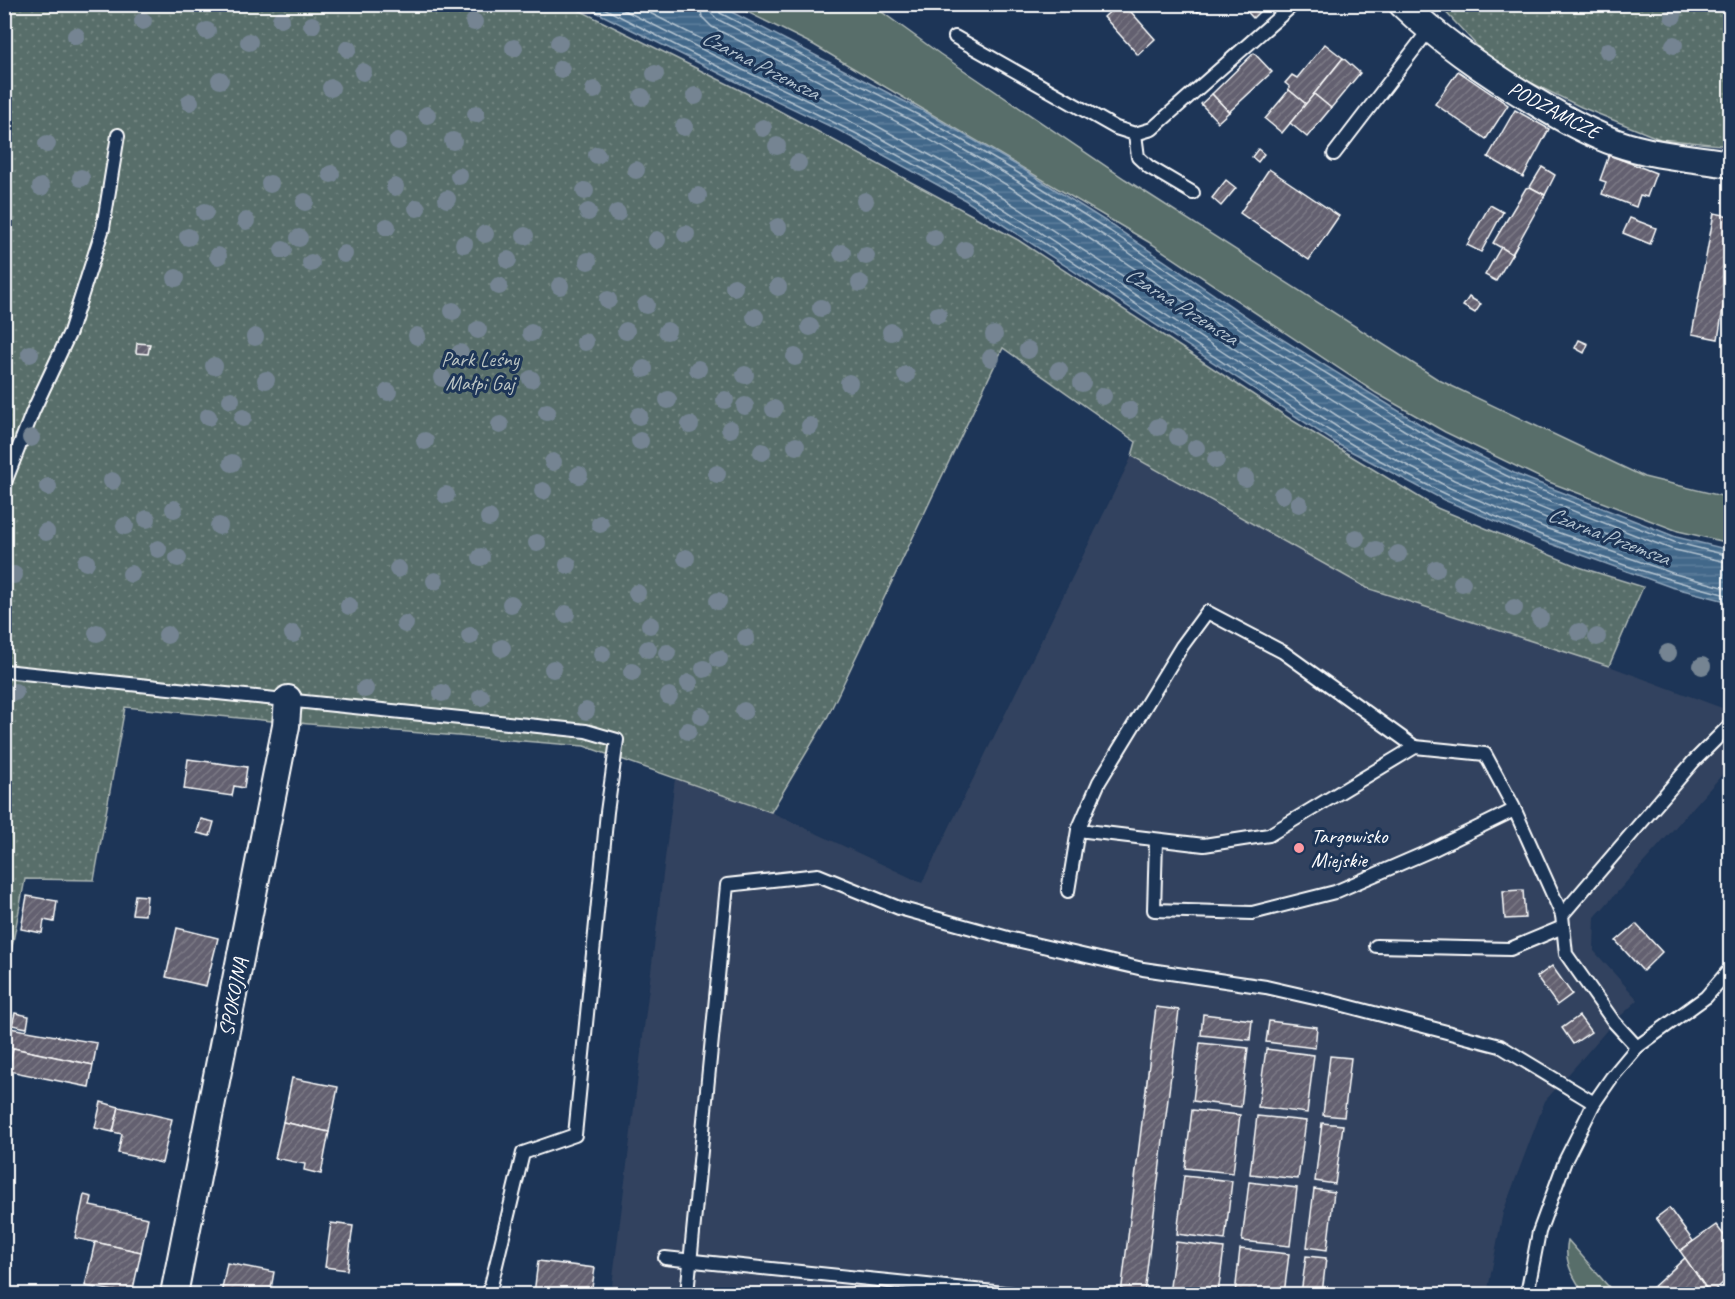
<svg xmlns="http://www.w3.org/2000/svg" width="1735" height="1299" font-family="Caveat,sans-serif">
<defs>
<pattern id="park-dots" width="8" height="8" patternUnits="userSpaceOnUse" patternTransform="scale(1.5)"><rect width="8" height="8" fill="#586e6a"/><path d="M2 2h.1M6 6h.1" fill="none" stroke="#718480" stroke-width="1.8" stroke-linecap="round"/></pattern>
<pattern id="water-rules" width="6" height="5" patternUnits="userSpaceOnUse" patternTransform="scale(1.5)"><rect width="6" height="5" fill="#42688a"/><path d="M0 2.5h6" fill="none" stroke="#5e7f9c"/></pattern>
<pattern id="building-hatch" width="6" height="6" patternUnits="userSpaceOnUse" patternTransform="scale(1.5)"><rect width="6" height="6" fill="#64616f"/><path d="M-1 1l2-2M0 6l6-6M5 7l2-2" fill="none" stroke="#7b7985"/></pattern>
</defs>
<rect width="100%" height="100%" fill="#1d3557"/>
<filter id="ink" filterUnits="userSpaceOnUse"><feTurbulence type="fractalNoise" baseFrequency=".0167" numOctaves="2"/><feDisplacementMap in="SourceGraphic" scale="12" xChannelSelector="R" yChannelSelector="G"/><feConvolveMatrix kernelMatrix="1 2 1 2 8 2 1 2 1" color-interpolation-filters="sRGB"/></filter>
<g filter="url(#ink)">
<polygon fill="#32425e" points="1132,456 1367,588 1609,666 1730,711 1730,766 1595,917 1594,951 1638,1000 1614,1022 1545,1101 1503,1212 1487,1294 611,1294 675,778 771,812 922,883"/>
<g fill="#586e6a" stroke="#acb6b4" stroke-width="1.5">
<polygon points="733,5 872,5 940,54 1125,179 1439,380 1644,477 1730,498 1730,543 1678,531 1549,482 1445,432 1376,393 1152,244 814,45"/>
<path d="M1568 1240 1615 1294H1584C1573 1276 1563 1262 1568 1240Z"/>
</g>
<g fill="url(#park-dots)" stroke="#acb6b4" stroke-width="1.5">
<polygon points="5,5 569,5 750,95 1018,240 1290,419 1437,508 1579,567 1643,587 1609,666 1367,588 1132,456 1136,442 1003,348 826,720 771,812 584,746 272,721 125,707 94,880 25,879 5,983"/>
<polygon points="1439,5 1730,5 1730,146 1660,139 1581,107 1495,65"/>
</g>
<polygon fill="url(#water-rules)" stroke="#8ea4b9" stroke-width="1.5" points="582,5 718,5 929,114 1018,166 1113,226 1259,325 1436,434 1518,475 1676,537 1730,550 1730,602 1671,587 1543,541 1444,500 1341,446 965,200 838,130 735,81"/>
<g fill="none" stroke-linecap="round" stroke-linejoin="round">
<g stroke="#b3c3d0" stroke-width="1.5">
<path d="M596 4C644 29 691 54 740 77 817 114 896 151 969 196 1096 273 1215 362 1343 439 1457 508 1601 563 1730 596"/>
<polyline points="612,4 741,69 844,118 972,188 1348,434 1450,488 1548,529 1675,574 1730,589"/>
<path d="M632 4 745 61 848 110 977 181 1353 426 1454 480 1551 520 1609 541 1612 540 1611 536C1548 511 1485 486 1425 454 1281 375 1149 274 1010 187 914 127 812 78 712 27L702 17 700 4"/>
<polyline points="709,4 711,13 717,19 922,126 1011,177 1106,237 1252,337 1430,446 1512,487 1671,549 1730,563"/>
<polyline points="717,4 720,13 926,119 1015,171 1110,231 1256,330 1433,439 1515,480 1674,542 1730,556"/>
</g>
</g>
<g fill="url(#building-hatch)" stroke="#fff" stroke-width="1.5">
<polygon points="1118,4 1124,4 1155,39 1138,55 1104,17"/>
<polygon points="1191,4 1205,4 1198,12"/>
<polygon points="1240,4 1255,4 1261,10 1253,18"/>
<polygon points="1325,44 1343,58 1306,104 1288,89 1290,87 1285,83 1292,75 1297,78"/>
<polygon points="1254,53 1272,72 1229,112 1212,94"/>
<polygon points="1343,58 1360,73 1331,108 1314,94"/>
<polygon points="1458,71 1508,105 1486,139 1435,104"/>
<polygon points="1289,90 1306,104 1282,133 1265,119"/>
<polygon points="1212,94 1229,112 1218,122 1201,104"/>
<polygon points="1314,94 1331,108 1307,137 1290,123"/>
<polygon points="1515,110 1549,129 1523,177 1488,157"/>
<polygon points="1258,149 1264,154 1258,162 1252,157"/>
<polygon points="1609,155 1656,173 1647,197 1640,195 1636,207 1602,194 1606,182 1600,180"/>
<polygon points="1542,167 1555,175 1545,195 1530,187"/>
<polygon points="1269,169 1339,216 1309,260 1240,213"/>
<polygon points="1226,180 1236,188 1221,206 1212,198"/>
<polygon points="1530,187 1545,195 1512,254 1493,243 1526,188"/>
<polygon points="1490,205 1503,212 1481,252 1467,245"/>
<polygon points="1714,213 1730,216 1730,265 1718,339 1692,334"/>
<polygon points="1630,218 1656,228 1650,244 1623,233"/>
<polygon points="1501,247 1512,254 1496,281 1485,275"/>
<polygon points="1469,297 1481,304 1475,313 1463,306"/>
<polygon points="1579,340 1588,344 1584,353 1575,348"/>
<polygon points="137,343 150,344 148,354 136,353"/>
<polygon points="188,759 247,767 244,788 234,786 232,796 184,789"/>
<polygon points="201,819 214,822 210,836 197,833"/>
<polygon points="1523,890 1525,918 1505,919 1503,891"/>
<polygon points="135,895 147,896 145,915 132,914"/>
<polygon points="27,896 57,901 54,922 44,920 42,933 21,929"/>
<polygon points="1636,924 1662,952 1643,971 1616,941"/>
<polygon points="177,928 218,938 206,986 166,977"/>
<polygon points="1552,966 1572,994 1557,1005 1537,977"/>
<polygon points="1156,1007 1179,1010 1144,1294 1121,1294"/>
<polygon points="15,1013 29,1016 27,1028 12,1025"/>
<polygon points="1203,1014 1252,1020 1250,1040 1201,1035"/>
<polygon points="1579,1016 1591,1032 1573,1044 1562,1028"/>
<polygon points="1269,1021 1317,1027 1315,1048 1266,1042"/>
<polygon points="4,1027 97,1043 93,1065 4,1046"/>
<polygon points="1200,1043 1248,1048 1241,1107 1193,1101"/>
<polygon points="13,1048 93,1065 89,1087 9,1071"/>
<polygon points="1266,1049 1314,1055 1307,1113 1258,1107"/>
<polygon points="1330,1056 1351,1058 1344,1117 1323,1115"/>
<polygon points="292,1078 338,1087 329,1132 283,1122"/>
<polygon points="101,1102 119,1107 113,1132 95,1128"/>
<polygon points="119,1107 172,1119 162,1163 118,1153 122,1134 113,1132"/>
<polygon points="1192,1110 1240,1115 1233,1173 1185,1168"/>
<polygon points="1257,1116 1306,1121 1298,1179 1250,1174"/>
<polygon points="283,1122 329,1132 321,1174 304,1170 305,1164 275,1158"/>
<polygon points="1322,1123 1343,1125 1335,1184 1315,1181"/>
<polygon points="1184,1176 1232,1181 1225,1240 1177,1234"/>
<polygon points="1249,1182 1297,1188 1290,1246 1242,1241"/>
<polygon points="1314,1189 1334,1192 1327,1250 1307,1247"/>
<polygon points="84,1195 92,1197 90,1206 148,1218 141,1252 75,1238"/>
<polygon points="1669,1208 1693,1241 1680,1251 1656,1218"/>
<polygon points="331,1223 353,1226 347,1270 325,1267"/>
<polygon points="1716,1225 1730,1243 1730,1277 1710,1294 1680,1251"/>
<polygon points="95,1242 141,1252 132,1294 85,1286"/>
<polygon points="1176,1242 1224,1248 1218,1294 1169,1294"/>
<polygon points="1240,1249 1289,1254 1284,1294 1235,1294"/>
<polygon points="1306,1256 1326,1258 1322,1294 1301,1294"/>
<polygon points="1685,1258 1710,1294 1656,1294 1651,1289"/>
<polygon points="538,1261 595,1268 591,1294 534,1294"/>
<polygon points="227,1263 274,1272 270,1294 221,1294"/>
</g>
<g fill="none" stroke-linecap="round" stroke-linejoin="round">
<defs>
<g id="service">
<polyline points="955,37 1116,128 1135,134 1152,129 1294,4"/>
<polyline points="1135,134 1138,157 1149,167 1193,193"/>
<polyline points="1334,154 1429,30"/>
<polyline points="4,485 33,411 70,332 103,228 118,135"/>
<polyline points="4,671 586,731 617,740 607,812 575,1135 523,1153 489,1294"/>
<polyline points="1078,830 1099,782 1182,646 1207,612 1283,652 1415,747"/>
<polyline points="1156,840 1154,910 1252,913 1335,892 1432,850 1514,810"/>
<polyline points="1068,891 1078,830 1204,845 1269,835 1415,747 1485,754 1513,806 1562,915"/>
<polyline points="1376,946 1510,949 1563,927"/>
<polyline points="1637,1047 1614,1022 1566,954 1562,915 1693,762 1730,725"/>
<polyline points="665,1258 1014,1294"/>
<polyline points="687,1294 727,885 818,875 899,908 1008,938 1143,969 1266,987 1332,1002 1500,1046 1594,1103"/>
<polyline points="1527,1294 1539,1232 1565,1161 1594,1103 1612,1077 1637,1047 1706,997 1730,969"/>
</g>
<g id="minor">
<path d="M1402 4C1444 44 1490 75 1539 104 1564 119 1590 134 1617 143 1654 156 1693 158 1730 164"/>
<polyline points="174,1294 286,726 288,699"/>
</g>
</defs>
<use href="#service" stroke="#fff" stroke-width="16"/>
<use href="#minor" stroke="#fff" stroke-width="30"/>
<use href="#service" stroke="#1d3557" stroke-width="12"/>
<use href="#minor" stroke="#1d3557" stroke-width="26"/>
</g>
<g fill="#748492">
<circle cx="1673" cy="16" r="9"/>
<circle cx="281" cy="19" r="9"/>
<circle cx="143" cy="21" r="9"/>
<circle cx="474" cy="22" r="9"/>
<circle cx="312" cy="25" r="9"/>
<circle cx="207" cy="31" r="9"/>
<circle cx="76" cy="36" r="9"/>
<circle cx="249" cy="42" r="9"/>
<circle cx="559" cy="43" r="9"/>
<circle cx="1674" cy="45" r="9"/>
<circle cx="514" cy="48" r="9"/>
<circle cx="348" cy="49" r="9"/>
<circle cx="1608" cy="51" r="9"/>
<circle cx="561" cy="69" r="9"/>
<circle cx="363" cy="72" r="9"/>
<circle cx="655" cy="74" r="9"/>
<circle cx="220" cy="80" r="9"/>
<circle cx="331" cy="88" r="9"/>
<circle cx="594" cy="90" r="9"/>
<circle cx="695" cy="96" r="9"/>
<circle cx="642" cy="97" r="9"/>
<circle cx="190" cy="102" r="9"/>
<circle cx="476" cy="114" r="9"/>
<circle cx="427" cy="115" r="9"/>
<circle cx="684" cy="127" r="9"/>
<circle cx="763" cy="128" r="9"/>
<circle cx="398" cy="141" r="9"/>
<circle cx="453" cy="141" r="9"/>
<circle cx="47" cy="144" r="9"/>
<circle cx="777" cy="146" r="9"/>
<circle cx="597" cy="155" r="9"/>
<circle cx="798" cy="163" r="9"/>
<circle cx="636" cy="170" r="9"/>
<circle cx="331" cy="174" r="9"/>
<circle cx="459" cy="176" r="9"/>
<circle cx="81" cy="178" r="9"/>
<circle cx="270" cy="184" r="9"/>
<circle cx="41" cy="187" r="9"/>
<circle cx="395" cy="187" r="9"/>
<circle cx="585" cy="191" r="9"/>
<circle cx="698" cy="196" r="9"/>
<circle cx="447" cy="199" r="9"/>
<circle cx="865" cy="201" r="9"/>
<circle cx="305" cy="202" r="9"/>
<circle cx="417" cy="208" r="9"/>
<circle cx="205" cy="212" r="9"/>
<circle cx="588" cy="212" r="9"/>
<circle cx="617" cy="213" r="9"/>
<circle cx="246" cy="221" r="9"/>
<circle cx="387" cy="227" r="9"/>
<circle cx="778" cy="227" r="9"/>
<circle cx="485" cy="234" r="9"/>
<circle cx="686" cy="234" r="9"/>
<circle cx="525" cy="236" r="9"/>
<circle cx="188" cy="237" r="9"/>
<circle cx="299" cy="238" r="9"/>
<circle cx="934" cy="238" r="9"/>
<circle cx="657" cy="240" r="9"/>
<circle cx="464" cy="244" r="9"/>
<circle cx="283" cy="250" r="9"/>
<circle cx="965" cy="250" r="9"/>
<circle cx="842" cy="253" r="9"/>
<circle cx="344" cy="254" r="9"/>
<circle cx="218" cy="256" r="9"/>
<circle cx="866" cy="256" r="9"/>
<circle cx="508" cy="260" r="9"/>
<circle cx="588" cy="261" r="9"/>
<circle cx="311" cy="263" r="9"/>
<circle cx="176" cy="278" r="9"/>
<circle cx="860" cy="283" r="9"/>
<circle cx="499" cy="286" r="9"/>
<circle cx="560" cy="286" r="9"/>
<circle cx="734" cy="287" r="9"/>
<circle cx="778" cy="287" r="9"/>
<circle cx="608" cy="300" r="9"/>
<circle cx="646" cy="305" r="9"/>
<circle cx="821" cy="308" r="9"/>
<circle cx="453" cy="311" r="9"/>
<circle cx="938" cy="315" r="9"/>
<circle cx="755" cy="317" r="9"/>
<circle cx="810" cy="327" r="9"/>
<circle cx="478" cy="330" r="9"/>
<circle cx="626" cy="331" r="9"/>
<circle cx="667" cy="331" r="9"/>
<circle cx="891" cy="332" r="9"/>
<circle cx="531" cy="333" r="9"/>
<circle cx="994" cy="335" r="9"/>
<circle cx="417" cy="336" r="9"/>
<circle cx="255" cy="337" r="9"/>
<circle cx="585" cy="342" r="9"/>
<circle cx="1028" cy="350" r="9"/>
<circle cx="460" cy="353" r="9"/>
<circle cx="30" cy="354" r="9"/>
<circle cx="795" cy="357" r="9"/>
<circle cx="991" cy="358" r="9"/>
<circle cx="214" cy="366" r="9"/>
<circle cx="644" cy="369" r="9"/>
<circle cx="698" cy="369" r="9"/>
<circle cx="1059" cy="370" r="9"/>
<circle cx="745" cy="375" r="9"/>
<circle cx="906" cy="375" r="9"/>
<circle cx="442" cy="378" r="9"/>
<circle cx="531" cy="379" r="9"/>
<circle cx="266" cy="380" r="9"/>
<circle cx="849" cy="383" r="9"/>
<circle cx="1082" cy="383" r="9"/>
<circle cx="388" cy="392" r="9"/>
<circle cx="1103" cy="396" r="9"/>
<circle cx="231" cy="400" r="9"/>
<circle cx="668" cy="400" r="9"/>
<circle cx="725" cy="400" r="9"/>
<circle cx="745" cy="406" r="9"/>
<circle cx="774" cy="409" r="9"/>
<circle cx="1129" cy="410" r="9"/>
<circle cx="547" cy="412" r="9"/>
<circle cx="639" cy="416" r="9"/>
<circle cx="208" cy="417" r="9"/>
<circle cx="243" cy="418" r="9"/>
<circle cx="500" cy="425" r="9"/>
<circle cx="690" cy="425" r="9"/>
<circle cx="810" cy="426" r="9"/>
<circle cx="1158" cy="427" r="9"/>
<circle cx="730" cy="429" r="9"/>
<circle cx="1178" cy="437" r="9"/>
<circle cx="31" cy="438" r="9"/>
<circle cx="425" cy="441" r="9"/>
<circle cx="640" cy="441" r="9"/>
<circle cx="796" cy="446" r="9"/>
<circle cx="1196" cy="448" r="9"/>
<circle cx="762" cy="452" r="9"/>
<circle cx="1216" cy="460" r="9"/>
<circle cx="553" cy="462" r="9"/>
<circle cx="232" cy="463" r="9"/>
<circle cx="717" cy="474" r="9"/>
<circle cx="579" cy="475" r="9"/>
<circle cx="1245" cy="478" r="9"/>
<circle cx="112" cy="481" r="9"/>
<circle cx="48" cy="487" r="9"/>
<circle cx="543" cy="491" r="9"/>
<circle cx="446" cy="495" r="9"/>
<circle cx="1282" cy="495" r="9"/>
<circle cx="1299" cy="504" r="9"/>
<circle cx="174" cy="509" r="9"/>
<circle cx="489" cy="518" r="9"/>
<circle cx="147" cy="519" r="9"/>
<circle cx="600" cy="524" r="9"/>
<circle cx="125" cy="526" r="9"/>
<circle cx="219" cy="526" r="9"/>
<circle cx="46" cy="532" r="9"/>
<circle cx="1356" cy="538" r="9"/>
<circle cx="537" cy="543" r="9"/>
<circle cx="158" cy="549" r="9"/>
<circle cx="1376" cy="550" r="9"/>
<circle cx="1398" cy="554" r="9"/>
<circle cx="481" cy="557" r="9"/>
<circle cx="178" cy="558" r="9"/>
<circle cx="686" cy="558" r="9"/>
<circle cx="86" cy="562" r="9"/>
<circle cx="568" cy="565" r="9"/>
<circle cx="398" cy="569" r="9"/>
<circle cx="1436" cy="569" r="9"/>
<circle cx="131" cy="574" r="9"/>
<circle cx="14" cy="575" r="9"/>
<circle cx="435" cy="581" r="9"/>
<circle cx="1462" cy="583" r="9"/>
<circle cx="637" cy="593" r="9"/>
<circle cx="718" cy="601" r="9"/>
<circle cx="511" cy="604" r="9"/>
<circle cx="349" cy="606" r="9"/>
<circle cx="1514" cy="608" r="9"/>
<circle cx="566" cy="614" r="9"/>
<circle cx="1540" cy="618" r="9"/>
<circle cx="405" cy="624" r="9"/>
<circle cx="650" cy="625" r="9"/>
<circle cx="1579" cy="632" r="9"/>
<circle cx="97" cy="633" r="9"/>
<circle cx="293" cy="634" r="9"/>
<circle cx="167" cy="635" r="9"/>
<circle cx="470" cy="636" r="9"/>
<circle cx="1597" cy="637" r="9"/>
<circle cx="746" cy="638" r="9"/>
<circle cx="502" cy="648" r="9"/>
<circle cx="648" cy="649" r="9"/>
<circle cx="667" cy="653" r="9"/>
<circle cx="1668" cy="653" r="9"/>
<circle cx="602" cy="654" r="9"/>
<circle cx="719" cy="659" r="9"/>
<circle cx="1702" cy="666" r="9"/>
<circle cx="553" cy="669" r="9"/>
<circle cx="704" cy="669" r="9"/>
<circle cx="632" cy="672" r="9"/>
<circle cx="689" cy="683" r="9"/>
<circle cx="365" cy="689" r="9"/>
<circle cx="15" cy="692" r="9"/>
<circle cx="442" cy="693" r="9"/>
<circle cx="669" cy="696" r="9"/>
<circle cx="481" cy="697" r="9"/>
<circle cx="586" cy="711" r="9"/>
<circle cx="744" cy="711" r="9"/>
<circle cx="701" cy="716" r="9"/>
<circle cx="688" cy="731" r="9"/>
</g>
</g>
<circle fill="#ff9aa2" stroke="#1d3557" stroke-width="2" cx="1299" cy="848" r="6"/>
<g text-anchor="middle" stroke-width="6" stroke-linejoin="round" paint-order="stroke">
<g font-size="21" fill="#fff" stroke="#1d3557">
<text transform="translate(1554 110) rotate(28)" y="7">PODZAMCZE</text>
<text transform="translate(233 997) rotate(-79)" y="7">SPOKOJNA</text>
</g>
<g font-size="21" fill="#bcc5c3" stroke="#1d3557">
<text x="480" y="366">Park Leśny<tspan x="480" dy="24">Małpi Gaj</tspan></text>
</g>
<g font-size="21" fill="#fff" stroke="#1d3557" text-anchor="start">
<text x="1311" y="843">Targowisko<tspan x="1311" dy="24">Miejskie</tspan></text>
</g>
<g font-size="22" font-style="italic" fill="#b3c3d0" stroke="#1d3557">
<text transform="translate(761 64) rotate(27)" y="8">Czarna Przemsza</text>
<text transform="translate(1182 305) rotate(32)" y="8">Czarna Przemsza</text>
<text transform="translate(1609 535) rotate(21)" y="8">Czarna Przemsza</text>
</g>
</g>
<rect width="1735" height="1299" fill="none" stroke="#1d3557" stroke-width="24"/>
<rect x="12" y="12" width="1711" height="1275" fill="none" stroke="#fff" stroke-width="2" filter="url(#ink)"/>
</svg>
